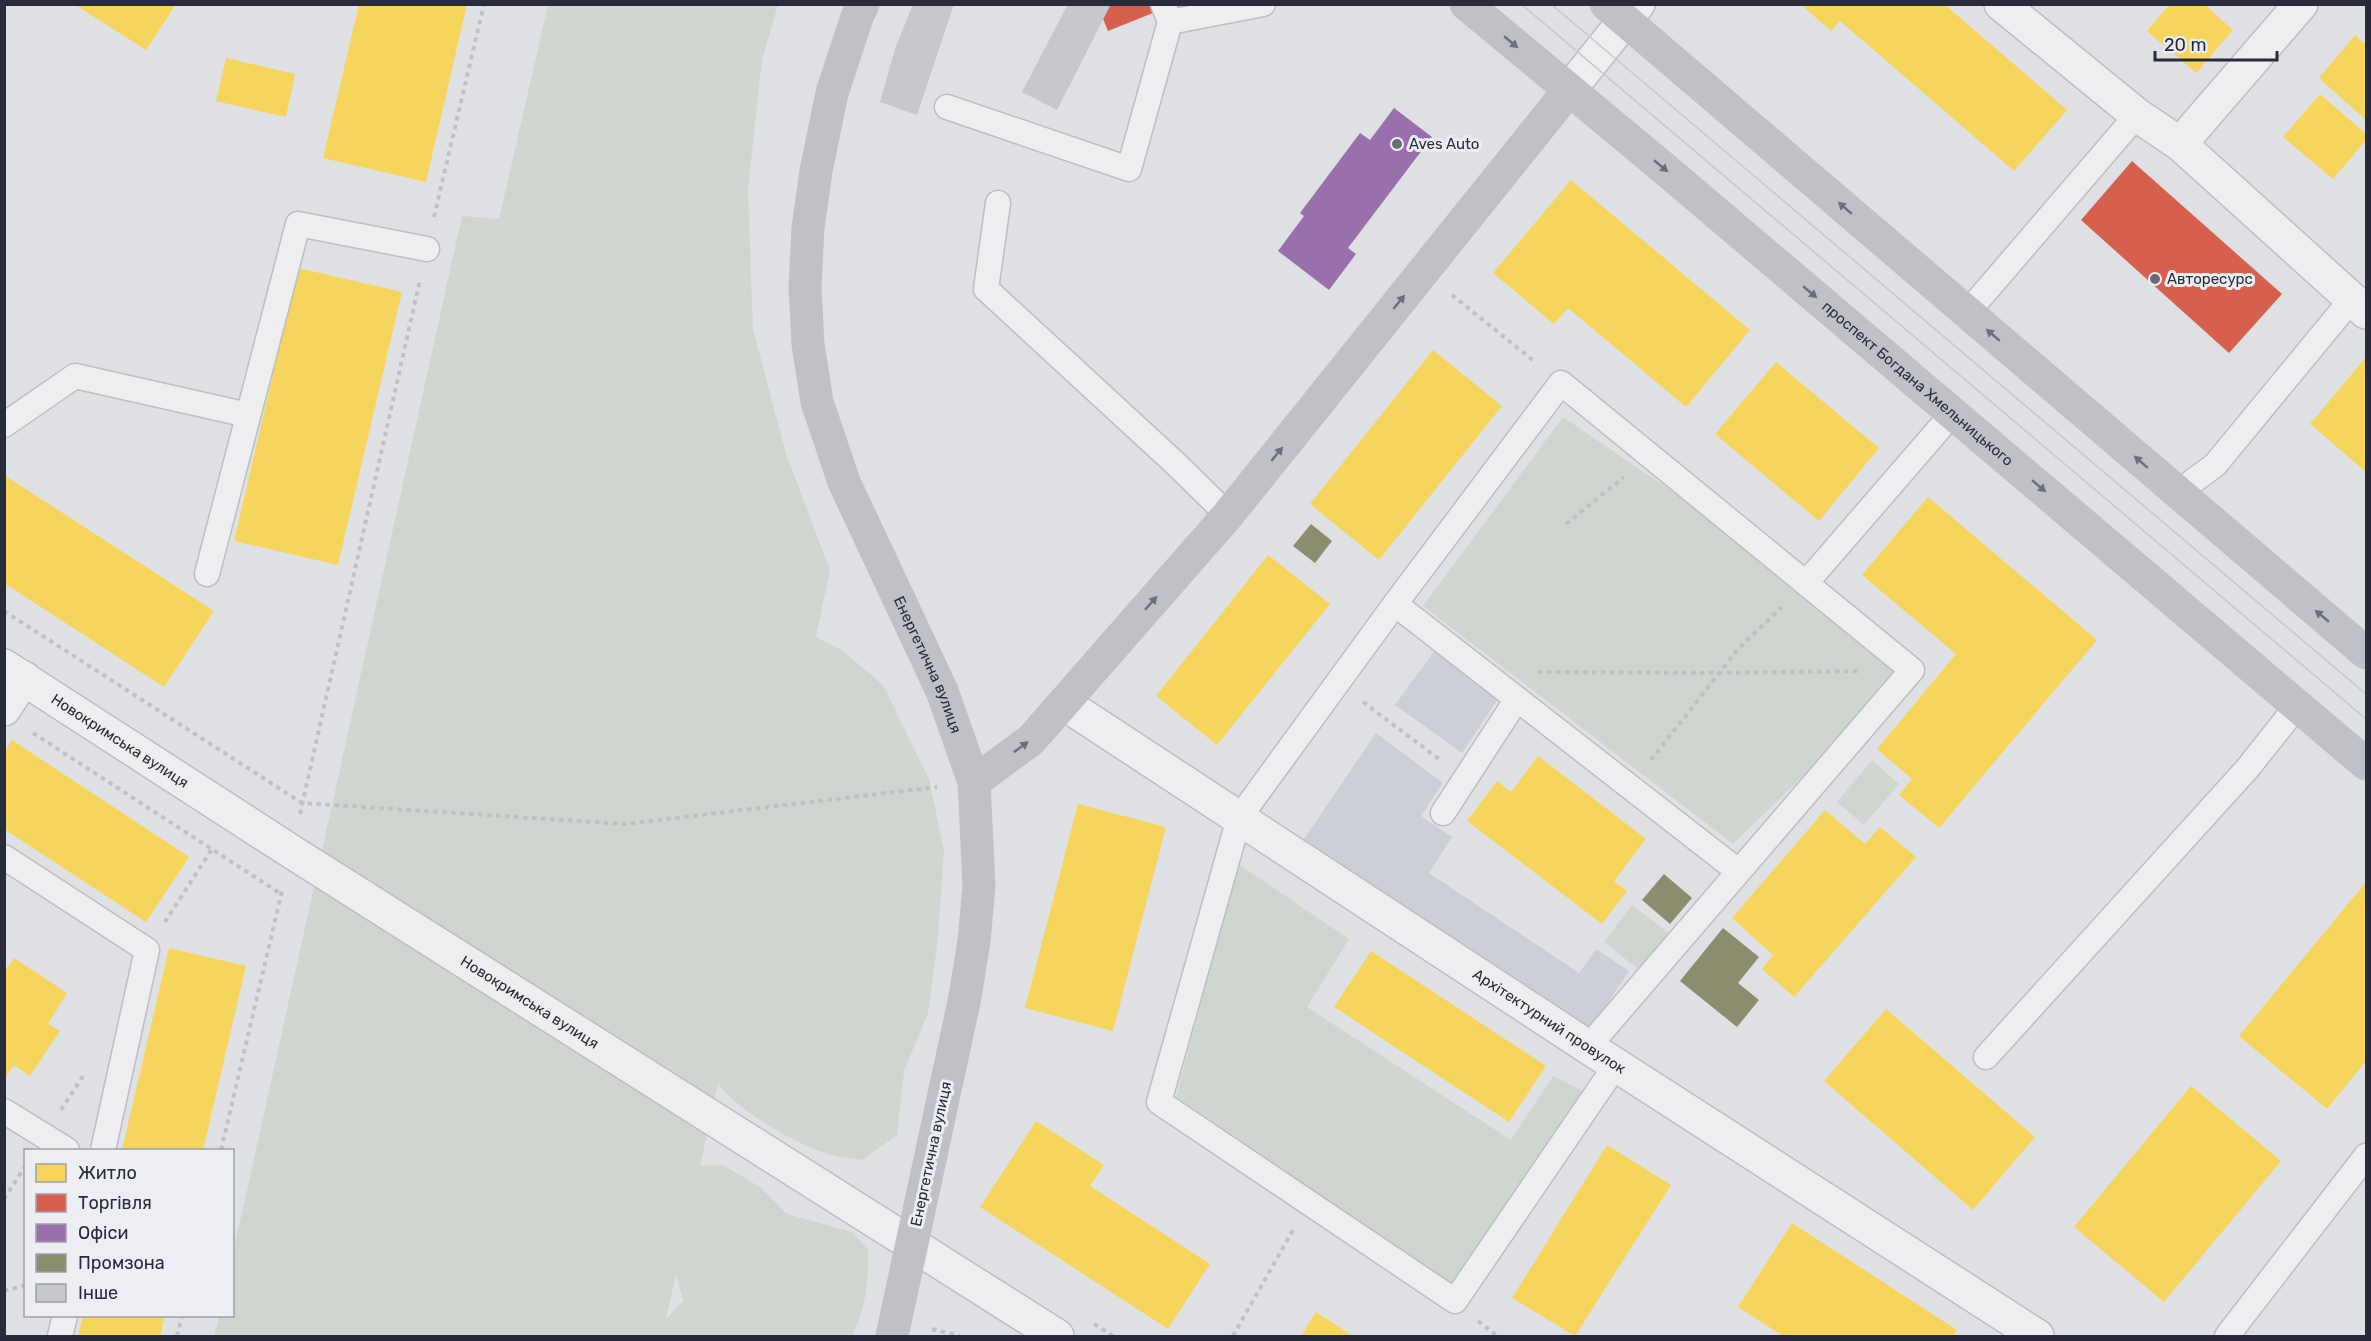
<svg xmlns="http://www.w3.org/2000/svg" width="2371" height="1341" font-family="Rubik,sans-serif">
<rect width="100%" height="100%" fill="#dfe0e3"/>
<g fill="#cdcfd6">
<polygon points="1435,650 1498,699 1462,753 1395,705"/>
<polygon points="1376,733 1443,783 1421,816 1452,837 1429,873 1579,973 1596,949 1629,971 1586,1035 1300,845"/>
</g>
<g fill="#ced6cf" fill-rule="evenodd">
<path d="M548 5H778L762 60 748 189 753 329 786 454 830 570 816 637 843 651 883 685 929 779 944 851 938 937 928 1013 904 1071 897 1135 862 1160C849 1158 834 1157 822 1152 786 1138 742 1113 718 1084L700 1166 723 1165 760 1187 787 1214 852 1232 868 1249C869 1280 866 1308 852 1336H214L219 1316H232L233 1254 462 216 499 219ZM676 1274 683 1301 666 1319Z"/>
<polygon points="1563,417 1806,583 1912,670 1733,844 1423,606"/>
<polygon points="1872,760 1899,784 1864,825 1837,802"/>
<polygon points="1238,864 1349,939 1307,1007 1511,1140 1553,1076 1584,1092 1450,1284 1176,1097"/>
<polygon points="1632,905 1671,935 1642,972 1604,942"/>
</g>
<g fill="#f6d55c">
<polygon points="74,4 176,4 146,50"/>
<polygon points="359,4 467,4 426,182 323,158"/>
<polygon points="1800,4 1944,4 2067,110 2014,171 1840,21 1831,31"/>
<polygon points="2170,4 2204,4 2233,30 2196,73 2147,31"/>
<polygon points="2355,35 2366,45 2366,120 2319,78"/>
<polygon points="226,58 295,74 286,117 216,101"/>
<polygon points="2320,94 2366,134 2366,140 2333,179 2283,137"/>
<polygon points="1571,180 1750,330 1686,407 1568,308 1554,324 1493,273"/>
<polygon points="298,268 402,292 338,565 234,541"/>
<polygon points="1433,350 1502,406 1379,560 1310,504"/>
<polygon points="2366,357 2366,472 2310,424"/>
<polygon points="1776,362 1879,448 1819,521 1715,434"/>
<polygon points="4,475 214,611 164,687 4,583"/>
<polygon points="1928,497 2097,640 1939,828 1899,795 1912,779 1877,749 1956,654 1862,575"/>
<polygon points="1268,555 1330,604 1217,745 1156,696"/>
<polygon points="12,740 189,857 146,922 4,829 4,752"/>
<polygon points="1538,756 1646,839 1614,881 1627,891 1602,924 1467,821 1497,781 1511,792"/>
<polygon points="1078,804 1166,827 1113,1031 1025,1008"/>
<polygon points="1825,810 1865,844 1880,827 1916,857 1794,997 1762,969 1773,955 1732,918"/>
<polygon points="2366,882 2366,1061 2327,1109 2239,1036"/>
<polygon points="169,948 246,966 203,1150 122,1150"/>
<polygon points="1371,951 1546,1066 1509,1122 1334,1007"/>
<polygon points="14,958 67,993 48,1024 60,1031 30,1076 14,1065 4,1079 4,972"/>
<polygon points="1886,1009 2035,1137 1973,1210 1824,1081"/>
<polygon points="2191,1086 2281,1161 2164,1302 2074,1227"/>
<polygon points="1036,1121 1104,1165 1090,1186 1210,1264 1168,1329 980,1207"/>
<polygon points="1607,1145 1671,1185 1575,1336 1512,1298"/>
<polygon points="1792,1223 1957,1330 1953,1336 1783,1336 1738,1307"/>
<polygon points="1316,1312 1353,1336 1301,1336"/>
<polygon points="83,1316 165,1316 160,1336 78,1336"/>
</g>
<g fill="#d6604d">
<polygon points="1097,4 1173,4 1173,5 1108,31"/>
<polygon points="2132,161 2282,294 2229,353 2081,220"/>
</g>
<polygon fill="#9970ab" points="1394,108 1432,137 1348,248 1356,254 1329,290 1278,251 1304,216 1300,213 1360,133 1370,140"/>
<g fill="#8c8c6e">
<polygon points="1311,524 1332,541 1315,563 1293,546"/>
<polygon points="1664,874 1692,898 1670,924 1642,900"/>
<polygon points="1723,928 1759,957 1738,983 1759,1000 1737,1027 1680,981"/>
</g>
<g fill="#c7c8cb">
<polygon points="913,4 954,4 917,115 880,102 895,49"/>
<polygon points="1068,4 1111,4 1057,110 1022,92"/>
</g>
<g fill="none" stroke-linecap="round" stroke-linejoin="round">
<defs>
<g id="lane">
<polyline points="1163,4 1170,22 1263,4"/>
<polyline points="947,107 1129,169 1170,22"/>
<polyline points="998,203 986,289 1176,464 1228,515"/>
<polyline points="1967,313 2137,115"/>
<polyline points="4,425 75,376 248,415"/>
<polyline points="2177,493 2215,465 2351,300"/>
<polyline points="207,574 298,224 427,249"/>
<polyline points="1806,583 1953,413"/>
<polyline points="1395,604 1738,871"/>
<polyline points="1443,813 1517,699"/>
<polyline points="4,857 147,950 103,1150"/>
<polyline points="1588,1047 1912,670 1561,383 1395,604 1239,818 1159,1102 1455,1301 1616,1065"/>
<polyline points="1986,1057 2247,769 2297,706"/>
<polyline points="4,1111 67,1150"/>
<polyline points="60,1336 65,1316"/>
<polyline points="2227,1336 2366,1156"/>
</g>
<g id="street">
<polyline points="2001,4 2137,115 2180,144 2366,312"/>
<polyline points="1569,90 1638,4"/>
<polyline points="2180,144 2301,4"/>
<path id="s1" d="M4 666 292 852 1057 1336"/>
<path id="s2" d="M1065 704 1588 1047 2037 1336"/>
<polyline points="4,709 24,678"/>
</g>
</defs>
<use href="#lane" stroke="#bdbec1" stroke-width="27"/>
<use href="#street" stroke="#bdbec1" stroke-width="36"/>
<g stroke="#c0c1c6" stroke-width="4" stroke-dasharray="4.5 4.5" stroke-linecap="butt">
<polyline points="434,217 484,4"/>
<polyline points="1452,295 1535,362"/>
<polyline points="1566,524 1624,477"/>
<polyline points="4,611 302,803 625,824 937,787"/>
<polyline points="1538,672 1720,673 1861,671"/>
<polyline points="1363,702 1439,759"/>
<polyline points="33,733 281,894"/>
<polyline points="1651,760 1738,649 1782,607"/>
<polyline points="300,814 420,280"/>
<polyline points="165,922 212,849"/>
<polyline points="61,1110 83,1076"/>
<polyline points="221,1150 282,891"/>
<polyline points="4,1199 26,1165"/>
<polyline points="4,1291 26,1285"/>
<polyline points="1478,1321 1497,1336"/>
<polyline points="1094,1324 1113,1336"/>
<polyline points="932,1329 960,1336"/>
<polyline points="177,1336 182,1316"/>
<polyline points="1233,1336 1293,1230"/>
</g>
<use href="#lane" stroke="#eeeef0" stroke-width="24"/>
<use href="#street" stroke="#eeeef0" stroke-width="33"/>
<g stroke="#c0c1c6" stroke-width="33">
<path id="s3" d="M863 4 857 17 832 93 816 171 808 228 805 287 808 344 817 402 844 482 942 691 974 782 979 886 974 941 965 997 892 1336"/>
<path id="s4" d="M1466 4 1660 165 2366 764"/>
<polyline points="1606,4 2366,653"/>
<polyline points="974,782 1031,740 1228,515 1569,90"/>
</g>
<g stroke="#c7c8cb" stroke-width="1.5">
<polyline points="1521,4 2366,719"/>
<polyline points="1551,4 2366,694"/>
</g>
</g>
<defs><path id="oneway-solid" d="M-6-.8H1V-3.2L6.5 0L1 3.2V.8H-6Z" transform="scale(1.5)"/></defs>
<g fill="#6c6f79">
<use href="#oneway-solid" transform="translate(1511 42) rotate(40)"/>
<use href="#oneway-solid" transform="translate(1661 166) rotate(40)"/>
<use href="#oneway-solid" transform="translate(1845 208) rotate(-139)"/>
<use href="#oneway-solid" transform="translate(1810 292) rotate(40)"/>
<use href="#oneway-solid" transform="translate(1399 302) rotate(-51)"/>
<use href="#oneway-solid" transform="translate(1993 335) rotate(-139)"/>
<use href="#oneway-solid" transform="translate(1277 454) rotate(-51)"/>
<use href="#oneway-solid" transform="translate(2141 462) rotate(-139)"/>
<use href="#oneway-solid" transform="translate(2039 486) rotate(40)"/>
<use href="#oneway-solid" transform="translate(1151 603) rotate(-49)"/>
<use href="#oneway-solid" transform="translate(2322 616) rotate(-140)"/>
<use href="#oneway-solid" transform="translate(1021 747) rotate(-36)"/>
</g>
<g fill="#686b75" stroke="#eceef3" stroke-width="2">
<circle cx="1397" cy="144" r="6"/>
<circle cx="2155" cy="279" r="6"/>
</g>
<g text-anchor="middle" stroke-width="6" stroke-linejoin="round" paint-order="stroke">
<g font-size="15" fill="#282c3a" stroke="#eceef3" text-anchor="start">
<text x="1409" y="149">Aves Auto</text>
<text x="2167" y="284">Авторесурс</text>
</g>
<g font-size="15" fill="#282c3a" stroke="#eceef3">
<text dy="5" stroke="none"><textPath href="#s4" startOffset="590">проспект Богдана Хмельницького</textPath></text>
<text dy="5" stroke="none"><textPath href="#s3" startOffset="692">Енергетична вулиця</textPath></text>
<text dy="5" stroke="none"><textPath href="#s1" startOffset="138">Новокримська вулиця</textPath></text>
<text dy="5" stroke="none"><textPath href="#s1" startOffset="624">Новокримська вулиця</textPath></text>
<text dy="5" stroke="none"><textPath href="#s2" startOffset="579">Архітектурний провулок</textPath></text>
<text transform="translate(931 1154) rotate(-78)" y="5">Енергетична вулиця</text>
</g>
</g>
<rect width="2371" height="1341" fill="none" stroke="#282c3a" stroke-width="12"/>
<rect x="24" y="1149" width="210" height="168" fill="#eceef3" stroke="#9ea0a9" stroke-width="1.5"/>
<rect x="36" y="1164" width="30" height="18" fill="#f6d55c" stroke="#9ea0a9" stroke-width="1.5"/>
<text x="78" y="1179" font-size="18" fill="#282c3a">Житло</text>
<rect x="36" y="1194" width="30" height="18" fill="#d6604d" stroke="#9ea0a9" stroke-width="1.5"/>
<text x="78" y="1209" font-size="18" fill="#282c3a">Торгівля</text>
<rect x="36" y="1224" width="30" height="18" fill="#9970ab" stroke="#9ea0a9" stroke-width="1.5"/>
<text x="78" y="1239" font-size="18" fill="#282c3a">Офіси</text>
<rect x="36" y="1254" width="30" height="18" fill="#8c8c6e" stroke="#9ea0a9" stroke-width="1.5"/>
<text x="78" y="1269" font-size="18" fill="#282c3a">Промзона</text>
<rect x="36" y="1284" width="30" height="18" fill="#c7c8cb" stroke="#9ea0a9" stroke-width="1.5"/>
<text x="78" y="1299" font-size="18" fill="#282c3a">Інше</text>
<path d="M2155 51v9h122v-9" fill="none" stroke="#282c3a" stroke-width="3"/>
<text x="2164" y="51" font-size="18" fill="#282c3a" stroke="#eceef3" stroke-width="4.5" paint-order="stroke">20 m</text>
</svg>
